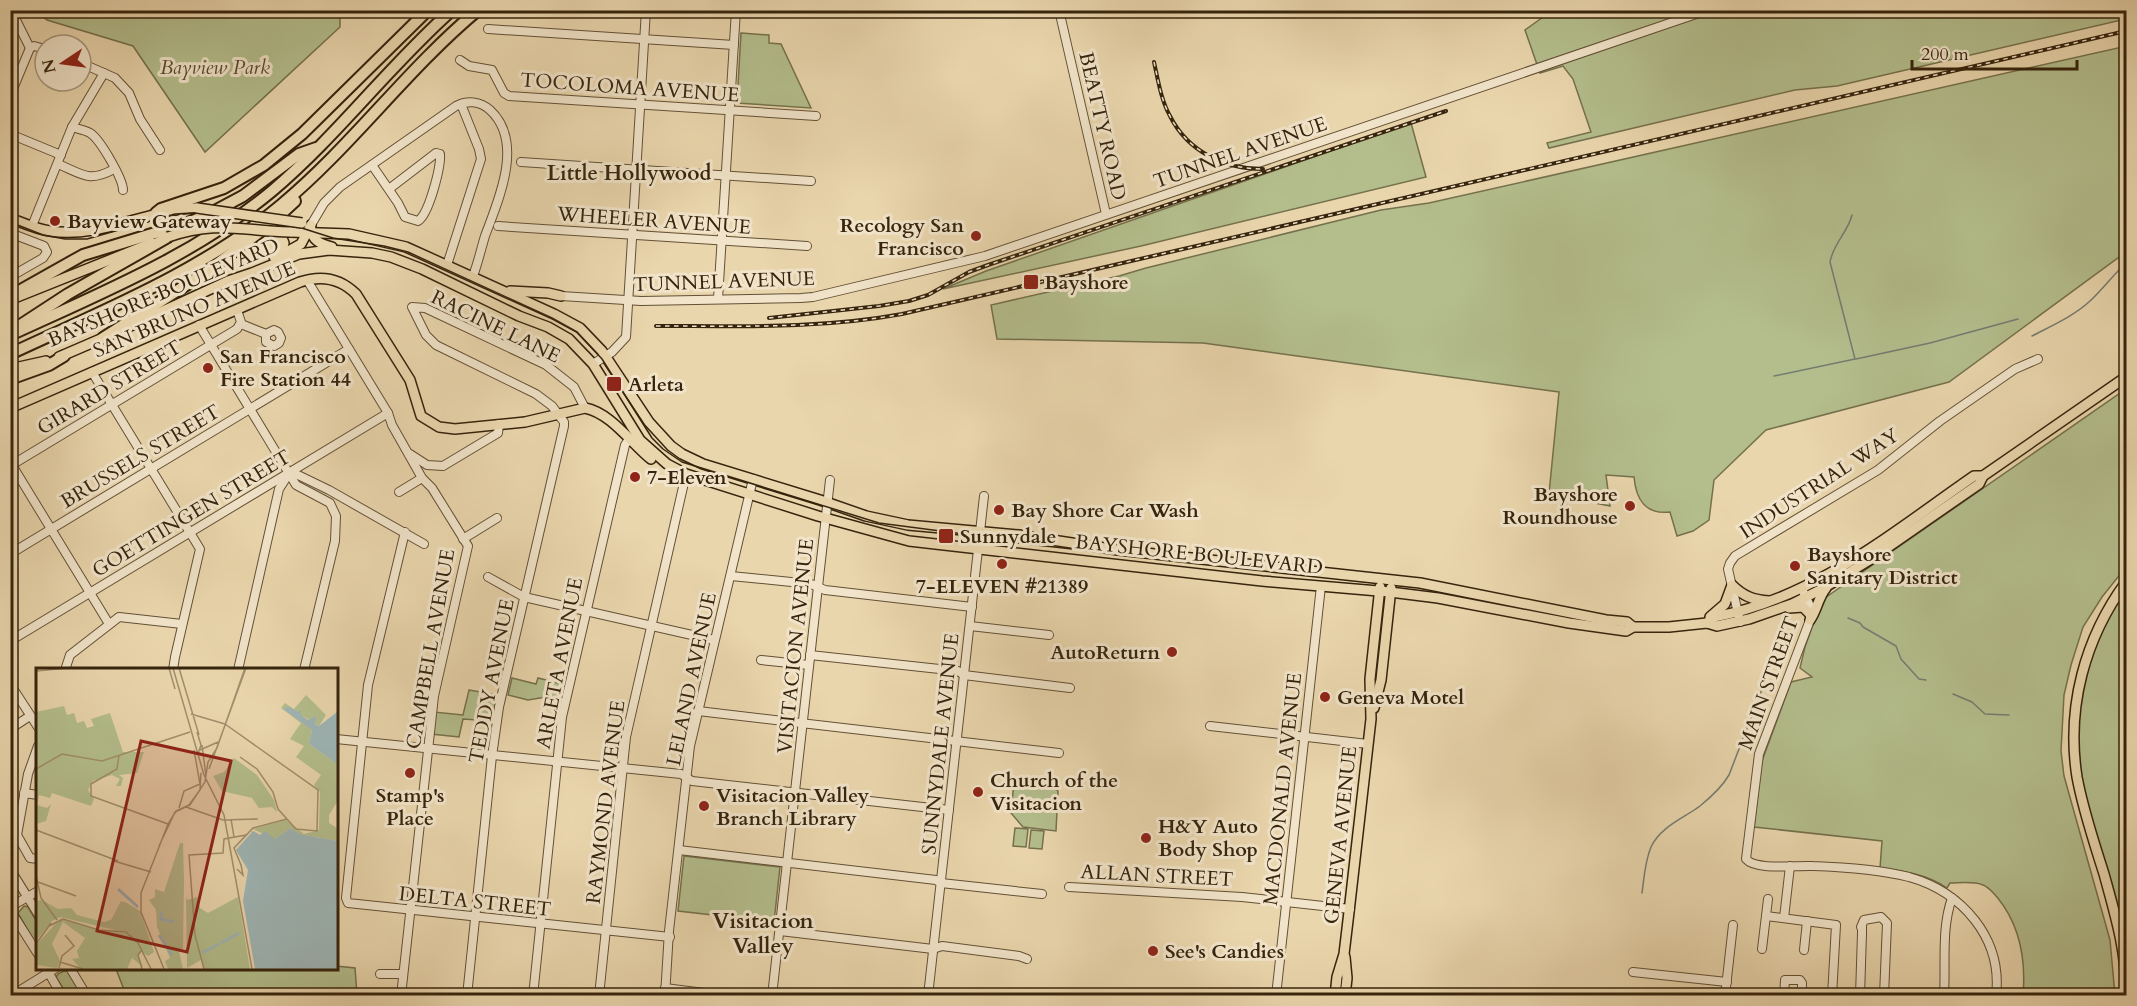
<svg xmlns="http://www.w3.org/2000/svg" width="2137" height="1006" font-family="Cardo,serif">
<rect width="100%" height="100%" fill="#ead6ad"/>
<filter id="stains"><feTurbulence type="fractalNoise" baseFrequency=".00333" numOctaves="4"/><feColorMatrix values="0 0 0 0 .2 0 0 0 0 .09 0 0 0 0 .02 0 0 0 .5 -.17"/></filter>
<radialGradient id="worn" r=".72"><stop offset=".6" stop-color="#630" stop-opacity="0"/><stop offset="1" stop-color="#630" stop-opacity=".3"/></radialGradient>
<g fill="#b4be8d" stroke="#75714d" stroke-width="1.5">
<polygon points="1553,10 2126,11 2126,19 1837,86 1795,90 1549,148 1547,143 1591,132 1573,79 1563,66 1540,73 1525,30"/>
<polygon points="37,11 340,11 340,27 205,152 133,46 47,20"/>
<polygon points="741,33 769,35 769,43 781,44 811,108 737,103"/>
<path d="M2122 47 2126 54V252L1949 382 1766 430 1714 480 1709 520 1693 531 1677 536 1670 512C1645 515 1636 499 1634 477L1606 475 1610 506 1549 494 1559 392 1203 343 997 339 991 305 1119 276 1146 268 1381 210 1429 203Z"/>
<polygon points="1411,123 1426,177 1141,246 943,289 986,271"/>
<path d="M2126 389V567L2102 597 2083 627 2071 665 2064 695 2061 751 2064 776 2110 940 2115 995H2023C2026 960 2020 925 1997 897 1993 893 1989 887 1983 885 1974 881 1960 883 1950 883L1947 888C1927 874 1903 871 1880 868L1882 841 1754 827 1762 761 1791 682 1812 677 1800 668 1805 647 1822 600Z"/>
<polygon points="2126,582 2126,995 2125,967 2078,779 2078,693 2113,602"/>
<polygon points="512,678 536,684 538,678 562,684 558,700 546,697 528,700 508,695"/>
<polygon points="469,690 498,695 493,721 463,719 459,737 431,734 434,712 463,715"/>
<polygon points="1014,782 1056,789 1058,791 1056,831 1023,827 1011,813"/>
<polygon points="1015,828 1028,829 1026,847 1013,846"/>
<polygon points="1031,830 1044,831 1042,849 1029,848"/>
<polygon points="684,856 780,867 774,922 678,911"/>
<polygon points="24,906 28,907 37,922 37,946 18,913"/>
<polygon points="336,966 355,968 357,995 126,995 116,969 336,968"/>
<polygon points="64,971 68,971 82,995 67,995 56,977 58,974"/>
</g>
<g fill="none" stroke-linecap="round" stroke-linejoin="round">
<g stroke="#747c72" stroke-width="1.5">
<path d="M2032 336C2051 326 2074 316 2090 301 2103 289 2113 275 2126 263"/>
<polyline points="1856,359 1930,343 2018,319"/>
<path d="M1774 376 1855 359 1830 262C1833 244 1848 232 1852 215"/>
<polyline points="1848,618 1860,623 1863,627 1896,646 1901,659 1919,679 1926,680"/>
<polyline points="1953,694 1972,702 1985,714 2009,715"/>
<path d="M1642 893C1644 878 1645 861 1651 847 1660 827 1684 818 1700 806 1711 797 1722 787 1729 775L1784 632"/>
</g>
<defs>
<g id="minor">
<polyline points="11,10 30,48"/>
<polyline points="1059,10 1106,214"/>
<polyline points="488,29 734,45"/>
<polyline points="460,60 469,66 492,70 504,93 509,96 816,116"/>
<polyline points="81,63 115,78 129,93 140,119 160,150"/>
<polyline points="10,96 30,48 34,46 45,49"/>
<path d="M72 127C78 129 86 130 90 133 100 139 123 179 123 190"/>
<polyline points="10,134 61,155"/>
<polyline points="521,162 811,181"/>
<path d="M58 164C82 174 89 183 114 169"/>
<path d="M372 165 398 203 405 217 418 221C429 214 441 167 440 154L436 153 389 189"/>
<path d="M311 225 324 203 340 187 456 106C467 100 480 101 490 110 525 142 498 201 485 236 481 249 478 263 473 276"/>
<polyline points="32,226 72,127 104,73"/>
<polyline points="498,226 807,246"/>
<polyline points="10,233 44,246 47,252 43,258 10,277"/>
<polyline points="447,265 481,159 479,149 461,104"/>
<polyline points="307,280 388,413 392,425 422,478 432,488 468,546 434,696 401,996"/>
<polyline points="561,296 641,301 801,298 813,297 985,256 1708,10"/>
<polyline points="718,299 736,10"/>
<polyline points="241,324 266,334 274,330 278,332 281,338 279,343 274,346 266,342 266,334"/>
<polyline points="199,325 296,485 330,503 336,516 335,541 304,670"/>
<polyline points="593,364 612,352 626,337 646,10"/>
<polyline points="92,372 200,549 175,657 173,670"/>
<polyline points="410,454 427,465 443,466 498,433 499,424"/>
<polyline points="12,465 109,624"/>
<polyline points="10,466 237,329 241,322 237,310"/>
<polyline points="288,474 298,475 329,490 424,544"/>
<polyline points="399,492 422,478"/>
<polyline points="405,532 368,685 346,898 348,903 670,937"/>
<polyline points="463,539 497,518"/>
<polyline points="10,554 349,349"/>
<polyline points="731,576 811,584 825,590 972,607"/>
<polyline points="488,577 524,597 714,640"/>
<path d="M1802 589 1810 606V620L1759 754 1746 859C1756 871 1798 865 1813 866 1842 867 1881 870 1909 877 1962 892 2003 938 1996 996"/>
<polyline points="1740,622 1728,569 1730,563 1735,556 1878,470 1940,421 2015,369 2038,359"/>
<polyline points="970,626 1049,635"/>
<polyline points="10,641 388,413"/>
<polyline points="810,655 958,671 964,675 1070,688"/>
<polyline points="761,660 809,665"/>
<polyline points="65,670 70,655 119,617 182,624"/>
<polyline points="238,670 279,489 288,475"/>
<polyline points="10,684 38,727"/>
<polyline points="698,711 1059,753"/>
<polyline points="1210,726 1368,744"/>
<polyline points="10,729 30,716"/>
<polyline points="336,739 681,774 692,781 949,810"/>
<polyline points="38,746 28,774 17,835 30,858 38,859"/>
<polyline points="24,793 38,795"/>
<polyline points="679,850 936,880 941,883 1042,894"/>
<polyline points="10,869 38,914"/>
<polyline points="1069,887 1242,897 1350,909"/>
<polyline points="10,907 38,891"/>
<polyline points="10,910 38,954"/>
<polyline points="1766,916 1836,925 1832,996"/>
<polyline points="1784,918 1790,866"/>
<polyline points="780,931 933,949 942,946 1019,956 1027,959"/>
<polyline points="1762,949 1768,899"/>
<polyline points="1804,950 1807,921"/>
<polyline points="70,968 87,996"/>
<polyline points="47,970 62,996"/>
<polyline points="1633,972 1727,982"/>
<polyline points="380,974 403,974"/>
<polyline points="665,988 728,996"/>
<polyline points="11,996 56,968"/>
<polyline points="467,996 492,756 499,707 564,426 564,422 552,406 536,394 436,345 426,335 412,307 425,308 546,365 574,387 585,408"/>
<polyline points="533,996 562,717 625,445 629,439"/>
<polyline points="599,996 626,737 686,474"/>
<polyline points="665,996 669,931 690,746 753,479"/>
<polyline points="772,996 830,480"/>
<polyline points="928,996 984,496"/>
<polyline points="1276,996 1321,586"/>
<polyline points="1725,996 1733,925"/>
<polyline points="1784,996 1785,980 1800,980 1802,983 1802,996"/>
<polyline points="1860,996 1862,933 1862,927 1861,927 1864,920 1881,917 1887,923 1884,996"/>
<path d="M1944 996C1946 964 1941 929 1952 898"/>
</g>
<g id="major">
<path d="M10 218C23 223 36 229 50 231 102 239 147 209 197 208"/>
<path d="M311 229C312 241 321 244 332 247"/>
<polyline points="273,231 282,238 284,243 282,251 274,257"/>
<polyline points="290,232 349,234 406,247 554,314 580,328 602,351 649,422 671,446 682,454 703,464 820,500 866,516 908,525 1019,535 1118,550 1420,583 1606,620 1627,622 1633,627"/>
<polyline points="283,254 301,244 311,225"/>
<polyline points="510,291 548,293 561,296"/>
<polyline points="12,299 152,243"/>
<polyline points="128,327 228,281 252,273 299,254 329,250 372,253 391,257 422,269 519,316 548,327 569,339 593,364 640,440 667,464 686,474 818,516 909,541 1262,581 1390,592 1438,598 1569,623 1626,631 1633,627 1669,627 1707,623 1717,626 1749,619 1792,604 1822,589 1868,561 1979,484 1983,476 2126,377"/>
<polyline points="59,357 110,335"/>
<polyline points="10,369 46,361"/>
<path d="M10 408 300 282C321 275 340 278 356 294L410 380 421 416 439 427 455 429 525 422 585 408C611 413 631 443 651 459"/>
<polyline points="1789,608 1803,607 1811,615"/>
<path d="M1710 617 1725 604 1732 585C1743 596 1753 600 1769 601"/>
<path d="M1810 620C1817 610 1818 598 1826 588"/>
<path d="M1707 623 1714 617C1814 599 1893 532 1974 476H1983"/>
<polyline points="1374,708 1381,680 1391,588"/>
<polyline points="1345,957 1347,978 1345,996"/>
<polyline points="1335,996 1337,977 1344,954 1349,912 1371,719 1370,679 1380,587"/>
<path d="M2126 996C2127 953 2115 914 2104 874 2094 842 2083 810 2077 777 2066 707 2085 638 2126 582"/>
</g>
<g id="highway">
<polyline points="156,213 161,209 224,188 264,165 302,134 428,10"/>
<polyline points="10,296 83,255 188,223 213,212 243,196 299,154 316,148"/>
<polyline points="22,324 68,294 168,237"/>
<path d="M10 335C101 293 195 255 272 191 337 136 388 67 452 10"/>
<polyline points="103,338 205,273 269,225 295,201"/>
<path d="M10 354C104 310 201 272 281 205 352 146 407 69 478 10"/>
<polyline points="10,379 49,365 64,356"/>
</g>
</defs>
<use href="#minor" stroke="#635035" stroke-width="10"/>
<use href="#major" stroke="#36240d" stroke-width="12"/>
<use href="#highway" stroke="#36240d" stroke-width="14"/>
<use href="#minor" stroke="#f1e4ca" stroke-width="8"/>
<use href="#major" stroke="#ead6ad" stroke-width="9"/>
<use href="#highway" stroke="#ead6ad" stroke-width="10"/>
<polyline stroke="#36240d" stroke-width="1.5" points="10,222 43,235 65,239 87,239 175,214 208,212 286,223 333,238 384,246 408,252 552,318 577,332 602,359 652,438 663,449 682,462 879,523 979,536 999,541 1081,550"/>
<defs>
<g id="rail">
<path d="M1154 62C1158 80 1161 100 1170 116 1188 152 1225 169 1263 169"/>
<polyline points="769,318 879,306 909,301 928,295 969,272 988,265 1446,111"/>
<path d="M656 326C739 326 821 329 902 314L2126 31"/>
</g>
</defs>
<use href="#rail" stroke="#36240d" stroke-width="4"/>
<use href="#rail" stroke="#f1e4ca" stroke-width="1.5" stroke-dasharray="4.5" stroke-linecap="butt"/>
<defs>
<g id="major-bridge">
<polyline points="197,208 302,223"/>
<path d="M168 237C217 220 242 231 290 232"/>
</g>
</defs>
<use href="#major-bridge" stroke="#36240d" stroke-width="12" stroke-linecap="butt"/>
<use href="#major-bridge" stroke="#ead6ad" stroke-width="9"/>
</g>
<g fill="#8f2418" stroke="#f1e4ca" stroke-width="2">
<circle cx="55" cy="221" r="6"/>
<circle cx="976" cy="236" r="6"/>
<rect x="1023" y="274" width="16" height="16" rx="3"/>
<circle cx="208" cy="368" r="6"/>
<rect x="606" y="376" width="16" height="16" rx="3"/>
<circle cx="635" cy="477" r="6"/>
<circle cx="1630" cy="506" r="6"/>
<circle cx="999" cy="510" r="6"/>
<rect x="938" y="528" width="16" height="16" rx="3"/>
<circle cx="1002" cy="564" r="6"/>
<circle cx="1795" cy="566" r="6"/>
<circle cx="1172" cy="652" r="6"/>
<circle cx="1325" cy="697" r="6"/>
<circle cx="410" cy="773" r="6"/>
<circle cx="978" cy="792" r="6"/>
<circle cx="704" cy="806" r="6"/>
<circle cx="1146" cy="838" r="6"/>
<circle cx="1153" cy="951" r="6"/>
</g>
<g text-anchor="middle" stroke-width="6" stroke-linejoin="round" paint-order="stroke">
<g font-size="20" font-style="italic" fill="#564a2d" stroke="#f1e4ca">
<text x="215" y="74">Bayview Park</text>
</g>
<g font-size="20" fill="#36240d" stroke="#f1e4ca">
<text transform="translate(630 87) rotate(4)" y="7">TOCOLOMA AVENUE</text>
<text transform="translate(1103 126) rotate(77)" y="7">BEATTY ROAD</text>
<text transform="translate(1240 152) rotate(-19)" y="7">TUNNEL AVENUE</text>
<text transform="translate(654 220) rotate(4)" y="7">WHEELER AVENUE</text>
<text transform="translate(724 281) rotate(-2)" y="7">TUNNEL AVENUE</text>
<text transform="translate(163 292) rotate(-23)" y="7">BAYSHORE BOULEVARD</text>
<text transform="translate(194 309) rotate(-23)" y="7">SAN BRUNO AVENUE</text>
<text transform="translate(496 326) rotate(26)" y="7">RACINE LANE</text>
<text transform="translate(109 387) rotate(-31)" y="7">GIRARD STREET</text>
<text transform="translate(140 456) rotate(-31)" y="7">BRUSSELS STREET</text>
<text transform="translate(1819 483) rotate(-33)" y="7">INDUSTRIAL WAY</text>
<text transform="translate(191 513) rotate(-31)" y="7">GOETTINGEN STREET</text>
<text transform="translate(1199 554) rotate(6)" y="7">BAYSHORE BOULEVARD</text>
<text transform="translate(795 646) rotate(-84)" y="7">VISITACION AVENUE</text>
<text transform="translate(430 649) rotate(-80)" y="7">CAMPBELL AVENUE</text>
<text transform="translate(559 663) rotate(-79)" y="7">ARLETA AVENUE</text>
<text transform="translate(691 679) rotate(-78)" y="7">LELAND AVENUE</text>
<text transform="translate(491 681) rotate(-79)" y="7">TEDDY AVENUE</text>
<text transform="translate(1768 683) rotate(-70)" y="7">MAIN STREET</text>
<text transform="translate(940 744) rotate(-84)" y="7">SUNNYDALE AVENUE</text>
<text transform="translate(1282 789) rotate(-84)" y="7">MACDONALD AVENUE</text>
<text transform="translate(605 802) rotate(-83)" y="7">RAYMOND AVENUE</text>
<text transform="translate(1340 835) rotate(-84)" y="7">GENEVA AVENUE</text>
<text transform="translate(1157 875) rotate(3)" y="7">ALLAN STREET</text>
<text transform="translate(475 901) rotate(6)" y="7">DELTA STREET</text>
</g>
<g font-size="20" font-weight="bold" fill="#36240d" stroke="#f1e4ca" text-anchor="start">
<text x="67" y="228">Bayview Gateway</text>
<text x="964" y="232" text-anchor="end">Recology San<tspan x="964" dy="23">Francisco</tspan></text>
<text x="1044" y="289">Bayshore</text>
<text x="220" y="363">San Francisco<tspan x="220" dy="23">Fire Station 44</tspan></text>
<text x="628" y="391">Arleta</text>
<text x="647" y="484">7-Eleven</text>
<text x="1618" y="501" text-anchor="end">Bayshore<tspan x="1618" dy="23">Roundhouse</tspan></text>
<text x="1011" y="517">Bay Shore Car Wash</text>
<text x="960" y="543">Sunnydale</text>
<text x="1807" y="561">Bayshore<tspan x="1807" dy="23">Sanitary District</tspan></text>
<text x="1002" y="593" text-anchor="middle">7-ELEVEN #21389</text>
<text x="1160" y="659" text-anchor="end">AutoReturn</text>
<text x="1337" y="704">Geneva Motel</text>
<text x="990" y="787">Church of the<tspan x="990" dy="23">Visitacion</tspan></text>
<text x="410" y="802" text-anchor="middle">Stamp's<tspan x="410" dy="23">Place</tspan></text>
<text x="716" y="802">Visitacion Valley<tspan x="716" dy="23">Branch Library</tspan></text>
<text x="1158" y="833">H&amp;Y Auto<tspan x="1158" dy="23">Body Shop</tspan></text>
<text x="1165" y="958">See's Candies</text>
</g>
<g font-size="21" font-weight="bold" fill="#36240d" stroke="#f1e4ca">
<text x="629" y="180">Little Hollywood</text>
</g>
<g font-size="22" font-weight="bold" fill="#36240d" stroke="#f1e4ca">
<text x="763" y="928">Visitacion<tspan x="763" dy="25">Valley</tspan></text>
</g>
</g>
<g transform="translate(36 668)">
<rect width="302" height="302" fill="#ead6ad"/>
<path d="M270 27 290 47 283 58 267 48 261 49 276 62 273 76 301 96V134L293 147V155L301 160V173L264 166 254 160 239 171 217 161 250 152 268 166 283 162 284 124 278 117 285 107 260 89 268 78 254 71 265 55 245 40 249 35 258 41ZM28 38 31 47 38 45 41 55 48 53 51 60 58 58 55 51 74 45 87 84H108L101 105 83 107 87 110 85 118H80L84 111 76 107 57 113 52 122 58 131 55 138 16 125 14 130 3 127 1 137 11 140 15 136 10 153 0 156V44ZM198 90 221 107 238 132 241 144 236 139 223 140 216 130 186 123 177 108 188 104ZM144 175H147L148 212 147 281 143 283 147 301H132L129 293 134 290 121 259 120 242 113 232 119 229V221L128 224ZM150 228 151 232 161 229 164 240 172 245 202 229 214 301H168L165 292 151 300ZM6 232 22 241 35 240 41 247 68 254 75 252 85 233 91 235 104 243 118 284 112 288 105 283 102 287 107 299 96 290 91 301H45L36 291 43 290 41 283 49 270 27 254 16 276 24 293 21 300 0 297V277L24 251 63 262 96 266 24 249 16 253 0 273V233Z" fill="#b4be8d"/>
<path d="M253 39 262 44 265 42 264 46 272 52 280 48 279 56 283 58 301 44V96L273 76 276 62 247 41ZM254 160 264 166 301 173V301H219L207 233 212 202 200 182 217 163 224 167 229 163 239 171Z" fill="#9eb6b6"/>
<path fill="none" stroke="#9eb6b6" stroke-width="3" d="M82 221 102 239M125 244V251L138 254M123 267 136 287M185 275 203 265M166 285 183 276"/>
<path fill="none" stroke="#a28f6d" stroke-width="1.5" d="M37 0H56M133 0 139 21M137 0 168 107 188 147 216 301M143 0 163 67M0 3 32 0M155 46 189 56M189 56 282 122 281 163 260 161 242 141 237 124 221 101 204 89M161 64 165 77 162 86M166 77 170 108M164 82 182 74M83 87 81 101 55 116V128L132 156M0 101 26 86 66 93 154 64M173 101 210 0M150 139 187 152 222 151M143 140 148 123 164 116 158 82M195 151 198 169M0 162 82 193M123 178 139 144 154 137 169 114 172 94 181 80 209 0M78 193 115 204M205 197 198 180 217 160 251 151M201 201 207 207 205 197M0 207 5 230 21 252M2 214 40 228M13 258 27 251 63 262 90 264 102 275 115 301M0 276 15 255M105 283 102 287 106 301M24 294 47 301M23 300 26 288 38 278 29 267M128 301 105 244V225L132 156 140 143 153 137 164 122 165 105M168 301 159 267 153 187 187 185 188 171 210 167"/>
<path fill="#8f2418" fill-opacity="0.15" stroke="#8f2418" stroke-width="3" d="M105 73 195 93 151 284 61 263Z"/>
<rect width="302" height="302" fill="none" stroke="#36240d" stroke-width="3"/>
</g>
<rect width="2137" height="1006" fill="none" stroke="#ead6ad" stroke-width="36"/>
<rect x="12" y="12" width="2113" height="982" fill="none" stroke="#36240d" stroke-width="3"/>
<rect x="18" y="18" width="2101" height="970" fill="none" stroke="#36240d" stroke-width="1.5"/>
<g transform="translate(63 63) rotate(257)"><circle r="28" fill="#f1e4ca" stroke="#a6977e" stroke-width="1.5"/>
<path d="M0-4.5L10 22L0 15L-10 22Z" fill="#8f2418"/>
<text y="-9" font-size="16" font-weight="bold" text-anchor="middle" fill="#36240d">N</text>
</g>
<path d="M1912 60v9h165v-9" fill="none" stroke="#36240d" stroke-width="3"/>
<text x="1921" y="60" font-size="18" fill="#36240d" stroke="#f1e4ca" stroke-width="4.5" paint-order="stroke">200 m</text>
<rect width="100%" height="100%" filter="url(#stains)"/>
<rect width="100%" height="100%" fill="url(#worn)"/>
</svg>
